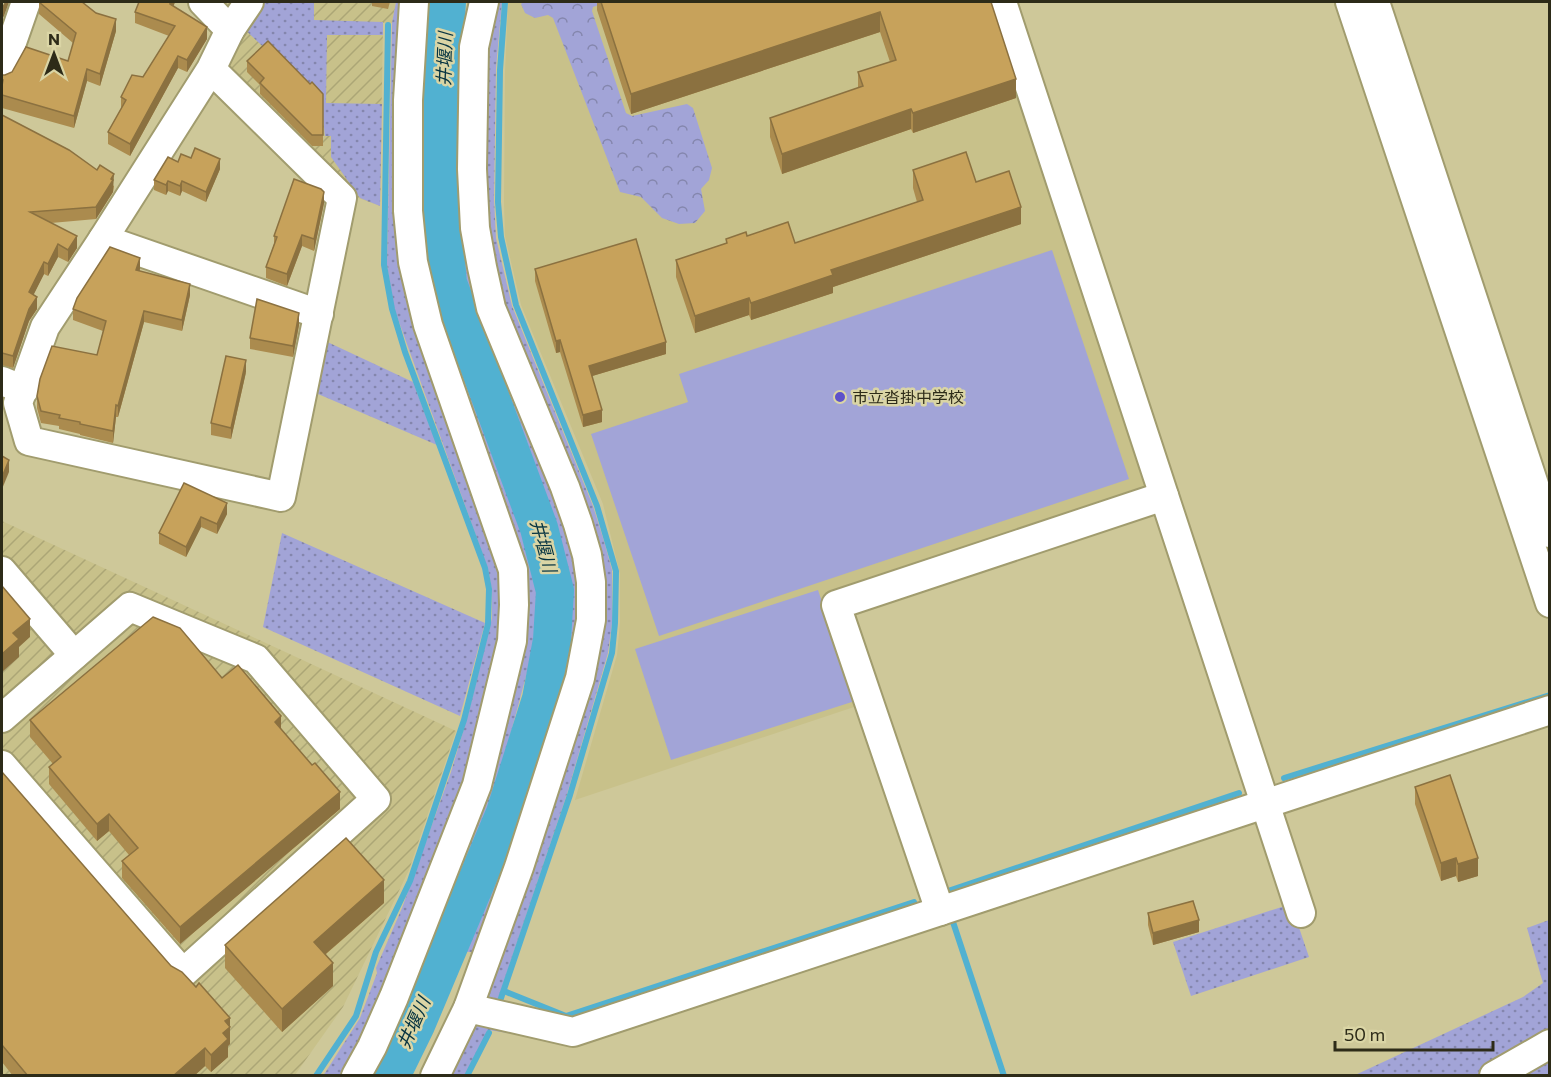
<svg xmlns="http://www.w3.org/2000/svg" width="1551" height="1077" font-family="Commissioner,'Noto Sans JP',sans-serif">
<defs>
<pattern id="industrial-furrows" width="10" height="10" patternUnits="userSpaceOnUse" patternTransform="scale(1.5)"><rect width="10" height="10" fill="#c8c18a"/><path d="M-1 1l2-2M0 10L10 0M9 11l2-2" fill="none" stroke="#aca676"/></pattern>
<pattern id="grass-dots" width="8" height="8" patternUnits="userSpaceOnUse" patternTransform="scale(1.5)"><rect width="8" height="8" fill="#a2a4d7"/><path d="M2 2h.1M6 6h.1" fill="none" stroke="#8486ad" stroke-width="1.8" stroke-linecap="round"/></pattern>
<pattern id="forest-crowns" width="20" height="18" patternUnits="userSpaceOnUse" patternTransform="scale(1.5)"><rect width="20" height="18" fill="#a2a4d7"/><path d="M2 6a3 3 0 1 1 6 0M12 15a3 3 0 1 1 6 0" fill="none" stroke="#8486ad"/></pattern>
</defs>
<rect width="100%" height="100%" fill="#cec899"/>
<polygon fill="#c8c18a" points="508,2 990,2 1150,490 825,600 860,705 575,800 617,655 620,622 620,574 603,504 521,305 505,236 504,203 505,72"/>
<g fill="url(#industrial-furrows)">
<polygon points="256,2 396,2 392,23 383,23 380,206 350,195 221,60"/>
<polygon points="2,521 456,731 409,870 343,1007 295,1075 2,1076"/>
</g>
<g fill="url(#grass-dots)">
<polygon points="256,2 314,2 314,20 383,22 383,35 327,35 326,103 382,104 380,206 360,198 331,157 331,136 325,136 321,101 241,26"/>
<polygon points="396,2 409,2 403,213 509,607 481,747 350,1075 323,1076 360,1018 377,973 376,968 402,908 451,772 468,715 492,618 492,590 488,569 394,308 387,265 392,23"/>
<polygon points="421,2 437,4 439,11 434,66 433,199 439,270 450,320 525,528 538,578 536,639 492,803 465,883 446,935 381,1075 361,1076 518,627 418,263"/>
<polygon points="490,2 502,2 496,68 494,199 496,238 512,306 593,506 604,541 612,570 612,623 608,653 567,794 495,1008 480,1005 597,626 498,311 480,231"/>
<polygon points="477,9 468,226 573,528 585,622 481,953 458,951 515,810 558,669 565,625 566,594 562,562 548,515 471,327 458,289 451,249 448,196 451,64 456,13"/>
<polygon points="321,339 413,382 437,445 311,391"/>
<polygon points="282,533 485,623 460,716 263,627"/>
<polygon points="1291,904 1309,957 1191,996 1173,942"/>
<polygon points="1549,920 1549,1035 1480,1075 1353,1076 1523,997 1543,983 1527,928"/>
<polygon points="466,1021 556,1040 488,1030 465,1075 439,1076"/>
<polygon points="1549,1053 1549,1075 1510,1075"/>
</g>
<polygon fill="url(#forest-crowns)" points="523,2 608,2 593,7 592,11 626,113 632,116 687,104 693,108 712,168 709,180 701,189 705,211 695,223 679,224 662,218 641,197 620,192 553,18 548,15 535,18 525,13 521,4"/>
<g fill="#a2a4d7">
<polygon points="1052,250 1129,479 659,636 591,434 688,402 679,374"/>
<polygon points="818,590 855,701 671,760 635,649"/>
</g>
<g fill="none" stroke-linecap="round" stroke-linejoin="round">
<g stroke="#51b1d1" stroke-width="6">
<polyline points="1284,778 1550,695"/>
<polyline points="944,888 945,892 1239,793"/>
<polyline points="952,919 1004,1076"/>
<polyline points="504,991 566,1016 914,902"/>
<polyline points="500,1001 570,795 612,653 615,623 616,571 597,506 516,305 501,237 498,202 500,70 505,2"/>
<polyline points="316,1076 356,1016 376,952 410,881 464,720 488,624 489,589 485,568 405,352 392,309 384,265 388,25"/>
<polyline points="467,1076 489,1033"/>
</g>
<polyline stroke="#51b1d1" stroke-width="38" points="391,1076 416,1025 505,813 541,699 552,640 555,591 539,528 448,283 440,194 443,64 447,2"/>
<defs>
<g id="minor">
<polyline points="203,2 230,30"/>
<polyline points="1002,2 1301,913"/>
<polyline points="1350,2 1550,603"/>
<polyline points="1375,2 1550,533"/>
<polyline points="211,69 342,198 281,497 29,441 18,403 45,327 103,239 211,69 230,30 249,2"/>
<polyline points="2,71 26,2"/>
<polyline points="103,239 319,314"/>
<polyline points="2,381 24,390"/>
<polyline points="2,571 74,655"/>
<polyline points="2,718 130,607 256,659 376,799 183,973 2,765"/>
<polyline points="940,911 836,605 1164,496"/>
<polyline points="468,1008 573,1032 1550,710"/>
<polyline points="356,1076 372,1047 394,997 477,785 512,641 514,605 513,570 428,325 413,262 408,211 408,100 414,2"/>
<polyline points="435,1076 468,1008 519,867 580,678 591,620 591,582 587,555 578,524 565,487 491,308 482,267 475,228 472,169 474,47 484,2"/>
<polyline points="1494,1076 1550,1044"/>
</g>
</defs>
<use href="#minor" stroke="#a19c6e" stroke-width="32"/>
<use href="#minor" stroke="#fff" stroke-width="28"/>
</g>
<g fill="#ab8b4e">
<polygon points="39,2 116,31 100,86 87,81 74,128 2,108 2,75 5,75 68,61 73,43 39,14"/>
<polygon points="175,2 173,6 207,39 187,72 178,68 130,156 108,144 108,132 121,109 121,97 143,77 169,36 135,23 135,12"/>
<polygon points="372,2 390,2 388,9 372,6"/>
<polygon points="597,2 991,2 1016,98 913,133 911,129 782,174 770,137 770,118 858,88 858,72 890,62 880,32 631,114 597,10"/>
<polygon points="247,61 310,84 323,94 323,146 312,146 260,94 260,85 247,72"/>
<polygon points="2,115 114,186 113,192 96,219 51,223 77,248 68,262 58,257 48,276 44,274 33,295 37,309 29,321 13,368 2,365"/>
<polygon points="178,162 220,169 206,202 182,191 180,196 168,191 166,195 154,190 154,180"/>
<polygon points="913,170 976,182 1021,224 833,287 833,293 751,320 749,315 695,333 676,277 676,260 726,243 726,239 747,236 795,243 917,202 913,188"/>
<polygon points="324,203 314,251 302,246 287,286 266,278 266,267 274,244 274,236"/>
<polygon points="140,269 139,271 190,295 182,331 144,322 118,417 116,417 113,443 80,435 80,434 59,429 59,426 41,423 37,408 37,396 97,355 103,331 73,320 73,309"/>
<polygon points="535,269 666,354 592,376 602,422 583,427 560,352 556,353 535,281"/>
<polygon points="299,325 293,357 250,349 250,338"/>
<polygon points="246,372 231,439 211,435 211,423"/>
<polygon points="184,483 227,514 217,534 201,527 186,557 159,544 159,533"/>
<polygon points="222,678 281,729 340,809 180,944 122,878 122,861 129,855 109,831 97,841 49,784 49,767 53,764 30,737 30,720"/>
<polygon points="2,772 171,966 230,1026 230,1044 228,1046 228,1057 211,1072 205,1066 194,1076 13,1076 2,1062"/>
<polygon points="1415,787 1478,876 1458,882 1456,876 1441,881 1415,804"/>
<polygon points="384,903 326,954 333,986 282,1032 225,968 225,945"/>
<polygon points="1148,913 1199,932 1153,945 1148,925"/>
</g>
<g fill="#8b7140">
<polygon points="5,2 9,2 4,16 2,19 2,7"/>
<polygon points="170,2 175,2 170,16"/>
<polygon points="880,12 880,32 631,114 631,94"/>
<polygon points="116,19 116,31 100,86 100,74"/>
<polygon points="207,27 207,39 187,72 187,60"/>
<polygon points="178,56 178,68 130,156 130,144"/>
<polygon points="87,69 87,81 74,128 74,116"/>
<polygon points="1016,79 1016,98 913,133 913,113"/>
<polygon points="911,109 911,129 782,174 782,154"/>
<polygon points="220,159 220,169 206,202 206,192"/>
<polygon points="114,174 113,192 96,219 96,207"/>
<polygon points="168,181 168,191 166,195 166,185"/>
<polygon points="182,181 182,191 180,196 180,186"/>
<polygon points="324,192 324,203 314,251 314,239"/>
<polygon points="1021,207 1021,224 833,287 833,293 751,320 751,303 831,270"/>
<polygon points="302,235 302,246 287,286 287,274"/>
<polygon points="77,236 77,248 68,262 68,250"/>
<polygon points="58,244 58,257 48,276 48,264"/>
<polygon points="140,258 140,269 136,281 136,270"/>
<polygon points="44,262 44,274 29,304 29,292"/>
<polygon points="190,284 190,295 182,331 182,320"/>
<polygon points="37,297 37,309 29,321 13,368 13,356 29,309"/>
<polygon points="749,298 749,315 695,333 695,316"/>
<polygon points="144,311 144,322 118,417 118,406"/>
<polygon points="299,313 299,325 293,357 293,346"/>
<polygon points="560,340 560,352 556,353 556,341"/>
<polygon points="666,342 666,354 589,377 589,366"/>
<polygon points="246,360 246,372 231,439 231,428"/>
<polygon points="116,405 116,417 113,443 113,431"/>
<polygon points="602,410 602,422 583,427 583,415"/>
<polygon points="9,460 9,472 2,489 2,477"/>
<polygon points="227,503 227,514 217,534 217,524"/>
<polygon points="201,517 201,527 186,557 186,547"/>
<polygon points="30,619 30,637 19,647 19,657 2,672 2,654 13,633"/>
<polygon points="281,716 281,734 275,722"/>
<polygon points="340,792 340,809 180,944 180,927"/>
<polygon points="109,814 109,831 97,841 97,824"/>
<polygon points="1456,858 1456,876 1441,881 1441,863"/>
<polygon points="1478,858 1478,876 1458,882 1458,864"/>
<polygon points="384,880 384,903 314,964 314,942"/>
<polygon points="1199,920 1199,932 1153,945 1153,933"/>
<polygon points="333,963 333,986 282,1032 282,1009"/>
<polygon points="230,1018 230,1044 228,1046 228,1057 211,1072 211,1055 223,1033 225,1021"/>
<polygon points="205,1048 205,1066 194,1076 173,1076"/>
</g>
<g fill="#c7a25b" stroke="#8b7140" stroke-width="1.5">
<polygon points="39,2 82,2 96,13 116,19 100,74 87,69 74,116 2,95 2,86 3,80 2,80 2,75 5,75 12,72 26,47 68,61 76,33"/>
<polygon points="139,2 170,2 170,4 207,27 187,60 178,56 130,144 108,132 126,100 121,97 132,75 143,77 175,26 135,12"/>
<polygon points="601,2 991,2 1016,79 913,113 911,109 782,154 770,118 863,86 858,72 896,60 880,12 631,94"/>
<polygon points="268,41 310,84 312,82 323,94 323,135 312,135 260,83 264,78 247,61"/>
<polygon points="2,115 69,150 97,170 100,165 114,174 111,179 113,180 96,207 30,212 77,236 68,250 58,244 48,264 44,262 29,292 37,297 29,309 13,356 2,353"/>
<polygon points="195,148 220,159 206,192 182,181 180,186 168,181 166,185 154,180 168,157 178,162 181,154 191,158"/>
<polygon points="966,152 976,182 1009,171 1021,207 831,270 833,275 751,303 749,298 695,316 676,260 727,243 726,239 746,232 747,236 788,222 795,243 923,200 913,170"/>
<polygon points="294,179 321,189 324,192 314,239 302,235 287,274 266,267 277,237 274,236"/>
<polygon points="636,239 666,342 589,366 602,410 583,415 560,340 556,341 535,269"/>
<polygon points="110,247 140,258 136,270 190,284 182,320 144,311 118,406 116,405 113,431 80,424 80,422 59,418 60,415 41,411 37,396 40,379 52,346 97,355 106,321 73,309 77,298"/>
<polygon points="257,299 299,313 293,346 250,338"/>
<polygon points="226,356 246,360 231,428 211,423"/>
<polygon points="2,456 9,460 2,477"/>
<polygon points="184,483 227,503 217,524 201,517 186,547 159,533"/>
<polygon points="2,586 30,619 13,633 19,639 2,654"/>
<polygon points="153,617 180,628 222,678 238,665 281,716 275,722 312,765 315,763 340,792 180,927 122,861 138,848 109,814 97,824 80,804 49,767 61,757 30,720"/>
<polygon points="2,772 171,966 182,972 196,987 199,983 230,1018 225,1021 230,1027 223,1033 228,1039 211,1055 205,1048 173,1076 28,1076 2,1045"/>
<polygon points="1450,775 1478,858 1458,864 1456,858 1441,863 1415,787"/>
<polygon points="346,838 384,880 314,942 333,963 282,1009 225,945"/>
<polygon points="1193,901 1199,920 1153,933 1148,913"/>
</g>
<circle fill="#5d52ca" stroke="#dad5a5" stroke-width="2" cx="840" cy="397" r="6"/>
<g text-anchor="middle" stroke-width="5" stroke-linejoin="round" paint-order="stroke">
<g font-size="16" fill="#2d2b18" stroke="#dad5a5" text-anchor="start">
<text x="852" y="403">市立沓掛中学校</text>
</g>
<g font-size="18" font-style="italic" fill="#053341" stroke="#dad5a5">
<text transform="translate(445 59) rotate(-88)" y="6">井堰川</text>
<text transform="translate(543 546) rotate(75)" y="6">井堰川</text>
<text transform="translate(414 1023) rotate(-66)" y="6">井堰川</text>
</g>
</g>
<rect width="1551" height="1077" fill="none" stroke="#2d2b18" stroke-width="6"/>
<g transform="translate(54 54)" stroke="#dad5a5" stroke-width="4.5" paint-order="stroke">
<path d="M0-4.5L10 22L0 15L-10 22Z" fill="#2d2b18"/>
<text y="-9" font-size="16" font-weight="bold" text-anchor="middle" fill="#2d2b18">N</text>
</g>
<path d="M1335 1041v9h158v-9" fill="none" stroke="#2d2b18" stroke-width="3"/>
<text x="1344" y="1041" font-size="18" fill="#2d2b18" stroke="#dad5a5" stroke-width="4.5" paint-order="stroke">50 m</text>
</svg>
